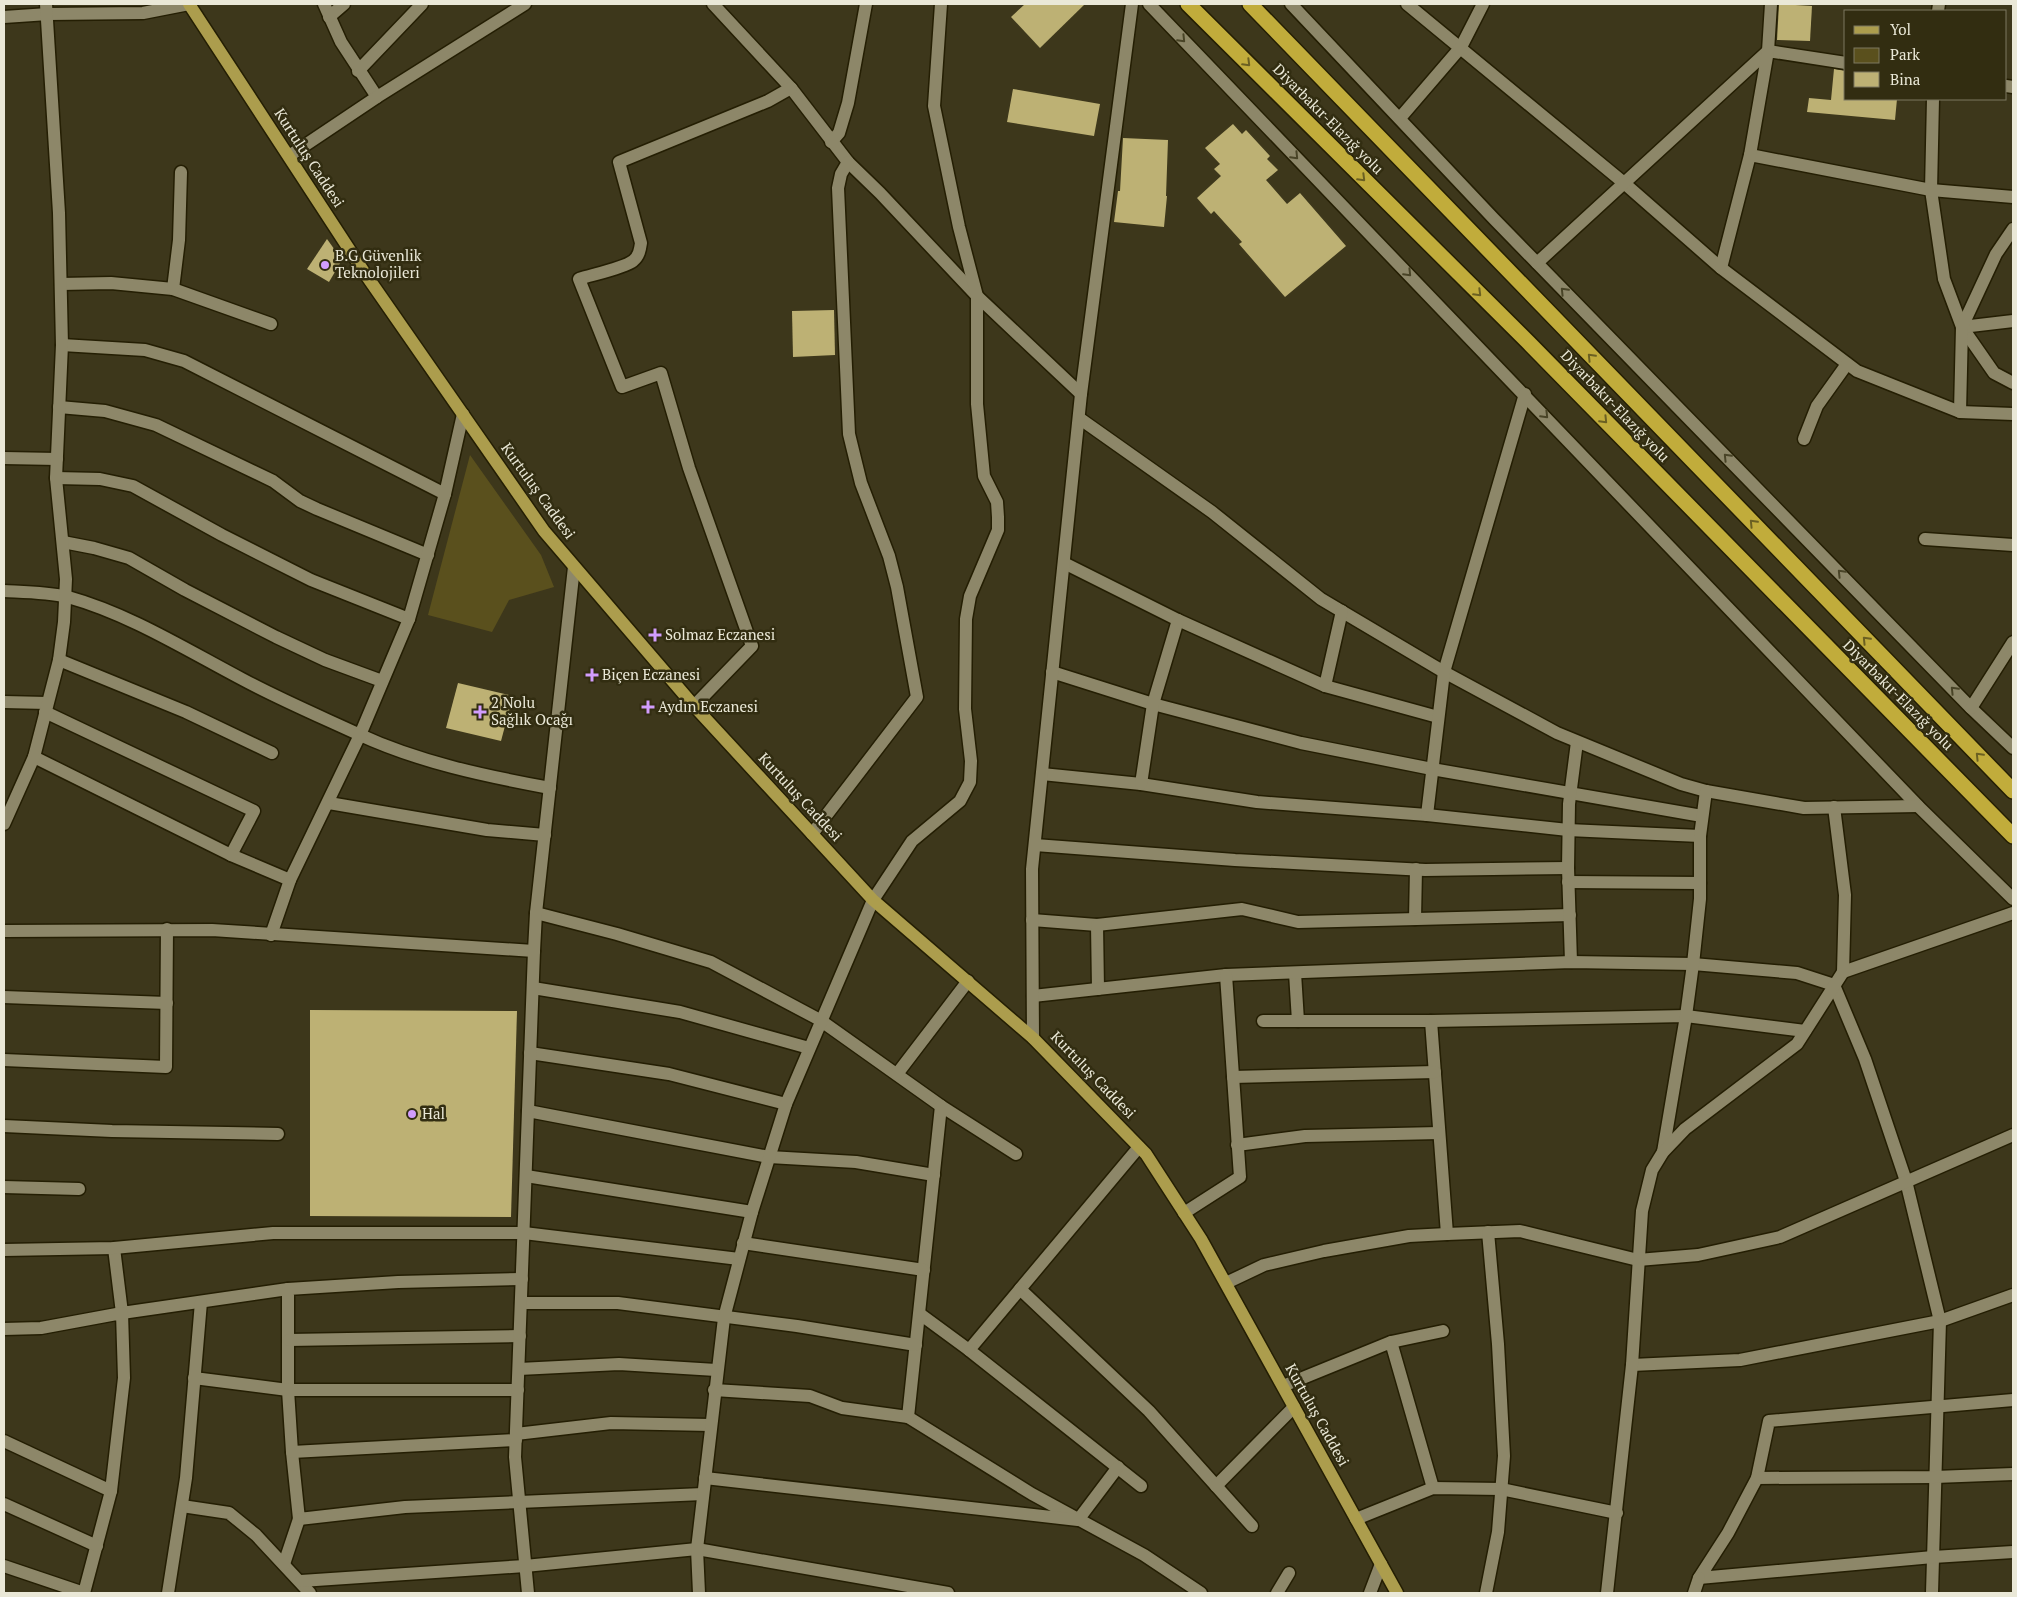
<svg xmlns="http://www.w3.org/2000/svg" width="2017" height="1597" font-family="'PT Serif',serif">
<rect width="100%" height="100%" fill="#3d371b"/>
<polygon fill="#5a501d" points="470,455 541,555 554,587 509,600 492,632 428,615"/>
<g fill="#bdb174">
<polygon points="1025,4 1085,4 1040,48 1011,17"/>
<polygon points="1779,4 1812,6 1810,41 1777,40"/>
<polygon points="1834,69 1846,71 1846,99 1897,99 1895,120 1807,112 1809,98 1831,100"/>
<polygon points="1013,89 1100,104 1094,136 1007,122"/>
<polygon points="1233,124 1242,134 1246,130 1270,156 1267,159 1278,170 1266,180 1287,204 1300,193 1346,246 1285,297 1239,244 1242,242 1214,211 1211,214 1197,198 1221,176 1214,169 1220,164 1205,148"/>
<polygon points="1123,138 1168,140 1166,196 1167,196 1164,227 1114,222 1118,191 1120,191"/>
<polygon points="327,239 342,260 329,282 307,269"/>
<polygon points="834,310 835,355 793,357 792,311"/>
<polygon points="458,683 513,696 501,741 446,728"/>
<polygon points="310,1010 517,1011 511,1217 310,1216"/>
</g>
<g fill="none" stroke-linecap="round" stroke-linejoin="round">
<defs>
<g id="minor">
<polyline points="324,4 341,42 377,97"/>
<polyline points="713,4 791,88 848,162 880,193 977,296 1081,394"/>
<polyline points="1149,4 1918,806 2013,899"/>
<polyline points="1291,4 1494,219 1971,708 2013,748"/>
<polyline points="1407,4 1624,183 1721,268 1857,371 1960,412 2013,414"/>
<polyline points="1938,11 1939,4"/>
<polyline points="4,17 48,14 143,13 189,4"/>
<polyline points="329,17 344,4"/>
<polyline points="358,71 422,4"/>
<polyline points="2006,86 2013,87"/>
<polyline points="1933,99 1931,190 1944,279 1962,327 1994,373 2013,383"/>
<polyline points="1400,118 1461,47 1483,4"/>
<polyline points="831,142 839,133 848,103 866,4"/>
<polyline points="1750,155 1931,190 2013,197"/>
<polyline points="289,156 377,97 525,4"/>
<polyline points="1537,263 1768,51 1846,63"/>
<polyline points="1721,268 1750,155 1768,51 1771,4"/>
<polyline points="61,284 111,283 173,289 271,324"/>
<polyline points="173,289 179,240 181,172"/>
<polyline points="1962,327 2013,321"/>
<polyline points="62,345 145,350 184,361 445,494"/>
<polyline points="59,407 105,411 156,425 273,481 300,501 317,509 428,555"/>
<polyline points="1960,412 1962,327 1996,254 2013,229"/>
<polyline points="1079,418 1212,512 1321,599 1444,672 1557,733 1681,784 1706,791 1804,808 1918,806"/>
<polyline points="1804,439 1817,406 1847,364"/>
<polyline points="4,458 57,459"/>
<polyline points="56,478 100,479 133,486 222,535 311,580 409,619"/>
<polyline points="1925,539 2013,545"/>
<polyline points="63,542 94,548 129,558 185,590 276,637 325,660 382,681"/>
<polyline points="1064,563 1178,620 1325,686 1438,717"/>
<path d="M4 591C25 592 47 592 68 597 129 614 185 649 242 679 279 699 319 716 358 734 418 762 485 776 550 788"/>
<polyline points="59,660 186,712 272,753"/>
<polyline points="1052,672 1153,704 1301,743 1432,769 1702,816"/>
<polyline points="1325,686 1342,611"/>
<polyline points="4,702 47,703"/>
<path d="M694 706 752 646 689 468 661 373 622 387 579 279C591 275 624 268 633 261 639 256 640 250 641 243L619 162 768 101 791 88"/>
<polyline points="1971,708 2013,642"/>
<polyline points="45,712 254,811 231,855"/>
<polyline points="34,757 231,855 290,880"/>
<polyline points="1042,774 1141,784 1257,802 1427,815 1568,830 1700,836"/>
<polyline points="1141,784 1153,704 1178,620"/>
<polyline points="329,803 487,830 545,835"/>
<polyline points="1427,815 1444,672 1525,394"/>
<polyline points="4,824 34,757 59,660 64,622 66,579 56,478 62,345 59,213 46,4"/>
<polyline points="812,834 917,697 897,587 889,556 861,483 849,434 838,188 841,174 848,162"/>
<polyline points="1035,845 1235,860 1425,870 1568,868"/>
<polyline points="1568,882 1700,883"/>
<polyline points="536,913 617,934 711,962 820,1020 941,1106"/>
<polyline points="1415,919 1416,869"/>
<polyline points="1032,920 1097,925 1242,909 1298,922 1570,915"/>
<polyline points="1097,925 1098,989"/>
<polyline points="4,931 212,930 534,951"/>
<polyline points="271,935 290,880 360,735 409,619 445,494 463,414"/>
<polyline points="1571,962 1568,868 1569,804 1577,742"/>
<polyline points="1843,972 2013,913"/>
<polyline points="1295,973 1298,1021"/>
<polyline points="533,988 680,1012 809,1048"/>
<polyline points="1033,996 1226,975 1571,962 1693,964 1797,973 1834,985 1865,1059 1906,1181 1940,1321 1932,1593"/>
<polyline points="4,997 167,1003"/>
<polyline points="1263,1021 1431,1021 1686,1016 1805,1031"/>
<polyline points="1431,1021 1447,1234"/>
<polyline points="1033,1038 1032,869 1081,394 1132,4"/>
<polyline points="530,1053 669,1074 786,1104"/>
<polyline points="4,1060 166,1067 167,929"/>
<polyline points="897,1074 968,981"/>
<polyline points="1233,1077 1435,1072"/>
<polyline points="528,1111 769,1157 856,1162 934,1175"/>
<polyline points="4,1126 112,1131 278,1134"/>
<polyline points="1237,1145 1305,1136 1439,1133"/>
<polyline points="1139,1147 969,1350 1141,1486"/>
<polyline points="1663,1152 1686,1016 1693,964 1700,899 1700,836 1706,791"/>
<polyline points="1016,1154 941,1106 908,1417 1032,1494 1144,1555 1201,1593"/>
<polyline points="526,1176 752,1212"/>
<polyline points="4,1187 79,1189"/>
<polyline points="1184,1213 1240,1177 1226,975"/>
<polyline points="743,1243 924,1270"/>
<polyline points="114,1248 122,1313 288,1289"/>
<polyline points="4,1250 114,1248 273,1233 524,1233 739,1259"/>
<polyline points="522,1279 398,1282 288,1289 288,1390 292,1452 299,1519 405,1507 703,1494"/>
<polyline points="1226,1283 1264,1265 1324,1251 1409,1236 1447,1234 1520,1231 1638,1260 1698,1255 1780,1237 2013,1135"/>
<polyline points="1020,1289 1149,1411 1252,1526"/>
<polyline points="521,1303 618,1303 797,1326 916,1345"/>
<polyline points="920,1314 969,1350"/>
<polyline points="4,1329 41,1328 122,1313 124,1378 111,1491 84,1593"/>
<polyline points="289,1340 520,1336"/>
<polyline points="1391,1342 1443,1331"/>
<polyline points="1632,1365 1740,1360 1940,1321 2013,1295"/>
<polyline points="519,1369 619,1364 716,1370"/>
<polyline points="194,1378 288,1390 518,1390"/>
<polyline points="1283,1386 1391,1342 1433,1488"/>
<polyline points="714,1390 810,1396 842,1408 908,1417"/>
<polyline points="2013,1400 1769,1421 1757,1478 1728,1533 1699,1578 1933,1557 2013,1552"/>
<polyline points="516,1434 611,1423 710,1425"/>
<polyline points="4,1441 111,1491"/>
<polyline points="292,1452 516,1440"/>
<polyline points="705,1478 1078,1520 1118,1467"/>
<polyline points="1757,1478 1935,1477 2013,1474"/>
<polyline points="1216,1486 1294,1407"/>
<polyline points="4,1504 97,1546"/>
<polyline points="182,1506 229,1513 256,1535 310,1593"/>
<polyline points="1356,1519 1433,1488 1501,1489 1617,1513"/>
<polyline points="284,1564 299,1519"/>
<polyline points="4,1566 84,1593"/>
<polyline points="301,1581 525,1566 697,1549 948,1593"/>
<polyline points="168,1593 186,1478 201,1302"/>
<polyline points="528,1593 515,1457 534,951 536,913 574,567"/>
<polyline points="699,1593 697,1549 724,1318 752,1212 786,1104 873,900 912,841 960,801 970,782 971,761 965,709 966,619 970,596 998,530 998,517 997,502 984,476 977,404 977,296 959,227 934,106 941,4"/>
<polyline points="1277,1593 1289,1573"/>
<polyline points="1370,1593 1381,1564"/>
<polyline points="1486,1593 1498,1532 1504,1456 1498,1344 1488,1232"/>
<polyline points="1607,1593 1632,1365 1642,1211 1652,1170 1663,1152 1685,1129 1797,1044 1843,972 1845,895 1834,807"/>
<polyline points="1694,1593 1699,1578"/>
</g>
<polyline id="major" points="189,4 366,275 544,531 694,706 873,900 1033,1038 1146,1154 1201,1239 1397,1593"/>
<g id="highway">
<polyline points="1188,4 1528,342 2013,836"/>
<polyline points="1250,4 2013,791"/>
</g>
</defs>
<use href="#minor" stroke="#241e03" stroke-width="15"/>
<use href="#major" stroke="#241e03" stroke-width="15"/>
<use href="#highway" stroke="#241e03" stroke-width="18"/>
<use href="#minor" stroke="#8d8769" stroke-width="12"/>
<use href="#major" stroke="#ac9d4d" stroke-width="12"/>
<use href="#highway" stroke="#c1ac3b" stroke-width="15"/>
</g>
<defs><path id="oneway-chevron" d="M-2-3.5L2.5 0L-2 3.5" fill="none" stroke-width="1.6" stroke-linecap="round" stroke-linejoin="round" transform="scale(1.25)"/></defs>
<g stroke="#494427">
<use href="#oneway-chevron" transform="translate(1182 39) rotate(46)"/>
<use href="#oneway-chevron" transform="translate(1295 156) rotate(46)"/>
<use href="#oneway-chevron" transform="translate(1408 273) rotate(46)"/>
<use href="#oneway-chevron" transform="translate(1564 291) rotate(-134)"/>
<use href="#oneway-chevron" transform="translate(1545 415) rotate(46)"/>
<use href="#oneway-chevron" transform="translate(1727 457) rotate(-134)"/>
<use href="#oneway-chevron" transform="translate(1841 573) rotate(-134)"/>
<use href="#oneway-chevron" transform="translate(1954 690) rotate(-134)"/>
</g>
<g stroke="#6b6022">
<use href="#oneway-chevron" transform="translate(1247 63) rotate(45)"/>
<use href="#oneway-chevron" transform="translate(1362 178) rotate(45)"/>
<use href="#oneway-chevron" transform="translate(1478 293) rotate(45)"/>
<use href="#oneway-chevron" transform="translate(1591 357) rotate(-134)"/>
<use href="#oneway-chevron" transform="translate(1604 420) rotate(46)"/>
<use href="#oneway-chevron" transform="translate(1753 523) rotate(-134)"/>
<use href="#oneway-chevron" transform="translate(1866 640) rotate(-134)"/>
<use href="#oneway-chevron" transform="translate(1979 756) rotate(-134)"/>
</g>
<g fill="#d29dfd" stroke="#322d11" stroke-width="2">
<circle cx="325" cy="265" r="5"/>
<path d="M652.5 627.5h5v5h5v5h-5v5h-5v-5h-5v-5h5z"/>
<path d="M589.5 667.5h5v5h5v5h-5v5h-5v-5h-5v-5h5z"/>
<path d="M645.5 699.5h5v5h5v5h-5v5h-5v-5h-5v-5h5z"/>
<path d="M477.5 704.5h5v5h5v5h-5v5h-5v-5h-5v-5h5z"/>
<circle cx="412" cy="1114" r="5"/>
</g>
<g text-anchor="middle" stroke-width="5" stroke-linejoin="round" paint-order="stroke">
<g font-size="15" fill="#eae8d7" stroke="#322d11">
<text transform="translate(1328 119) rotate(45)" y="5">Diyarbakır-Elazığ yolu</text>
<text transform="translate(309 158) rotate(57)" y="5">Kurtuluş Caddesi</text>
<text transform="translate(1615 406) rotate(46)" y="5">Diyarbakır-Elazığ yolu</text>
<text transform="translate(538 491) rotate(54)" y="5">Kurtuluş Caddesi</text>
<text transform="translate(1898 695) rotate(45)" y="5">Diyarbakır-Elazığ yolu</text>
<text transform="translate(800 797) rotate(47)" y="5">Kurtuluş Caddesi</text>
<text transform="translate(1093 1075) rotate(46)" y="5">Kurtuluş Caddesi</text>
<text transform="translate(1317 1415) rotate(61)" y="5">Kurtuluş Caddesi</text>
</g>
<g font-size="15" fill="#eae8d7" stroke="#322d11" text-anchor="start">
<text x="335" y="261">B.G Güvenlik<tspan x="335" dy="17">Teknolojileri</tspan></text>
<text x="665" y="640">Solmaz Eczanesi</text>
<text x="602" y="680">Biçen Eczanesi</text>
<text x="491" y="708">2 Nolu<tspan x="491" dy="17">Sağlık Ocağı</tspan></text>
<text x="658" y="712">Aydın Eczanesi</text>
<text x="422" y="1119">Hal</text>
</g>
</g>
<rect width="2017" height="1597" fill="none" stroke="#eae8d7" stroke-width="10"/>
<rect x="1844" y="10" width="162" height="90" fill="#322d11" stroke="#7c7860"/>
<rect x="1854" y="26" width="25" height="8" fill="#ac9d4d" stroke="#7c7860"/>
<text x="1890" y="35" font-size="15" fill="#eae8d7">Yol</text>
<rect x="1854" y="48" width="25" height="15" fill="#5a501d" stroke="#7c7860"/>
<text x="1890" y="60" font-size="15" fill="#eae8d7">Park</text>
<rect x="1854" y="72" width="25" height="15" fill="#bdb174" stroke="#7c7860"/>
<text x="1890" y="85" font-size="15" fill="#eae8d7">Bina</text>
</svg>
